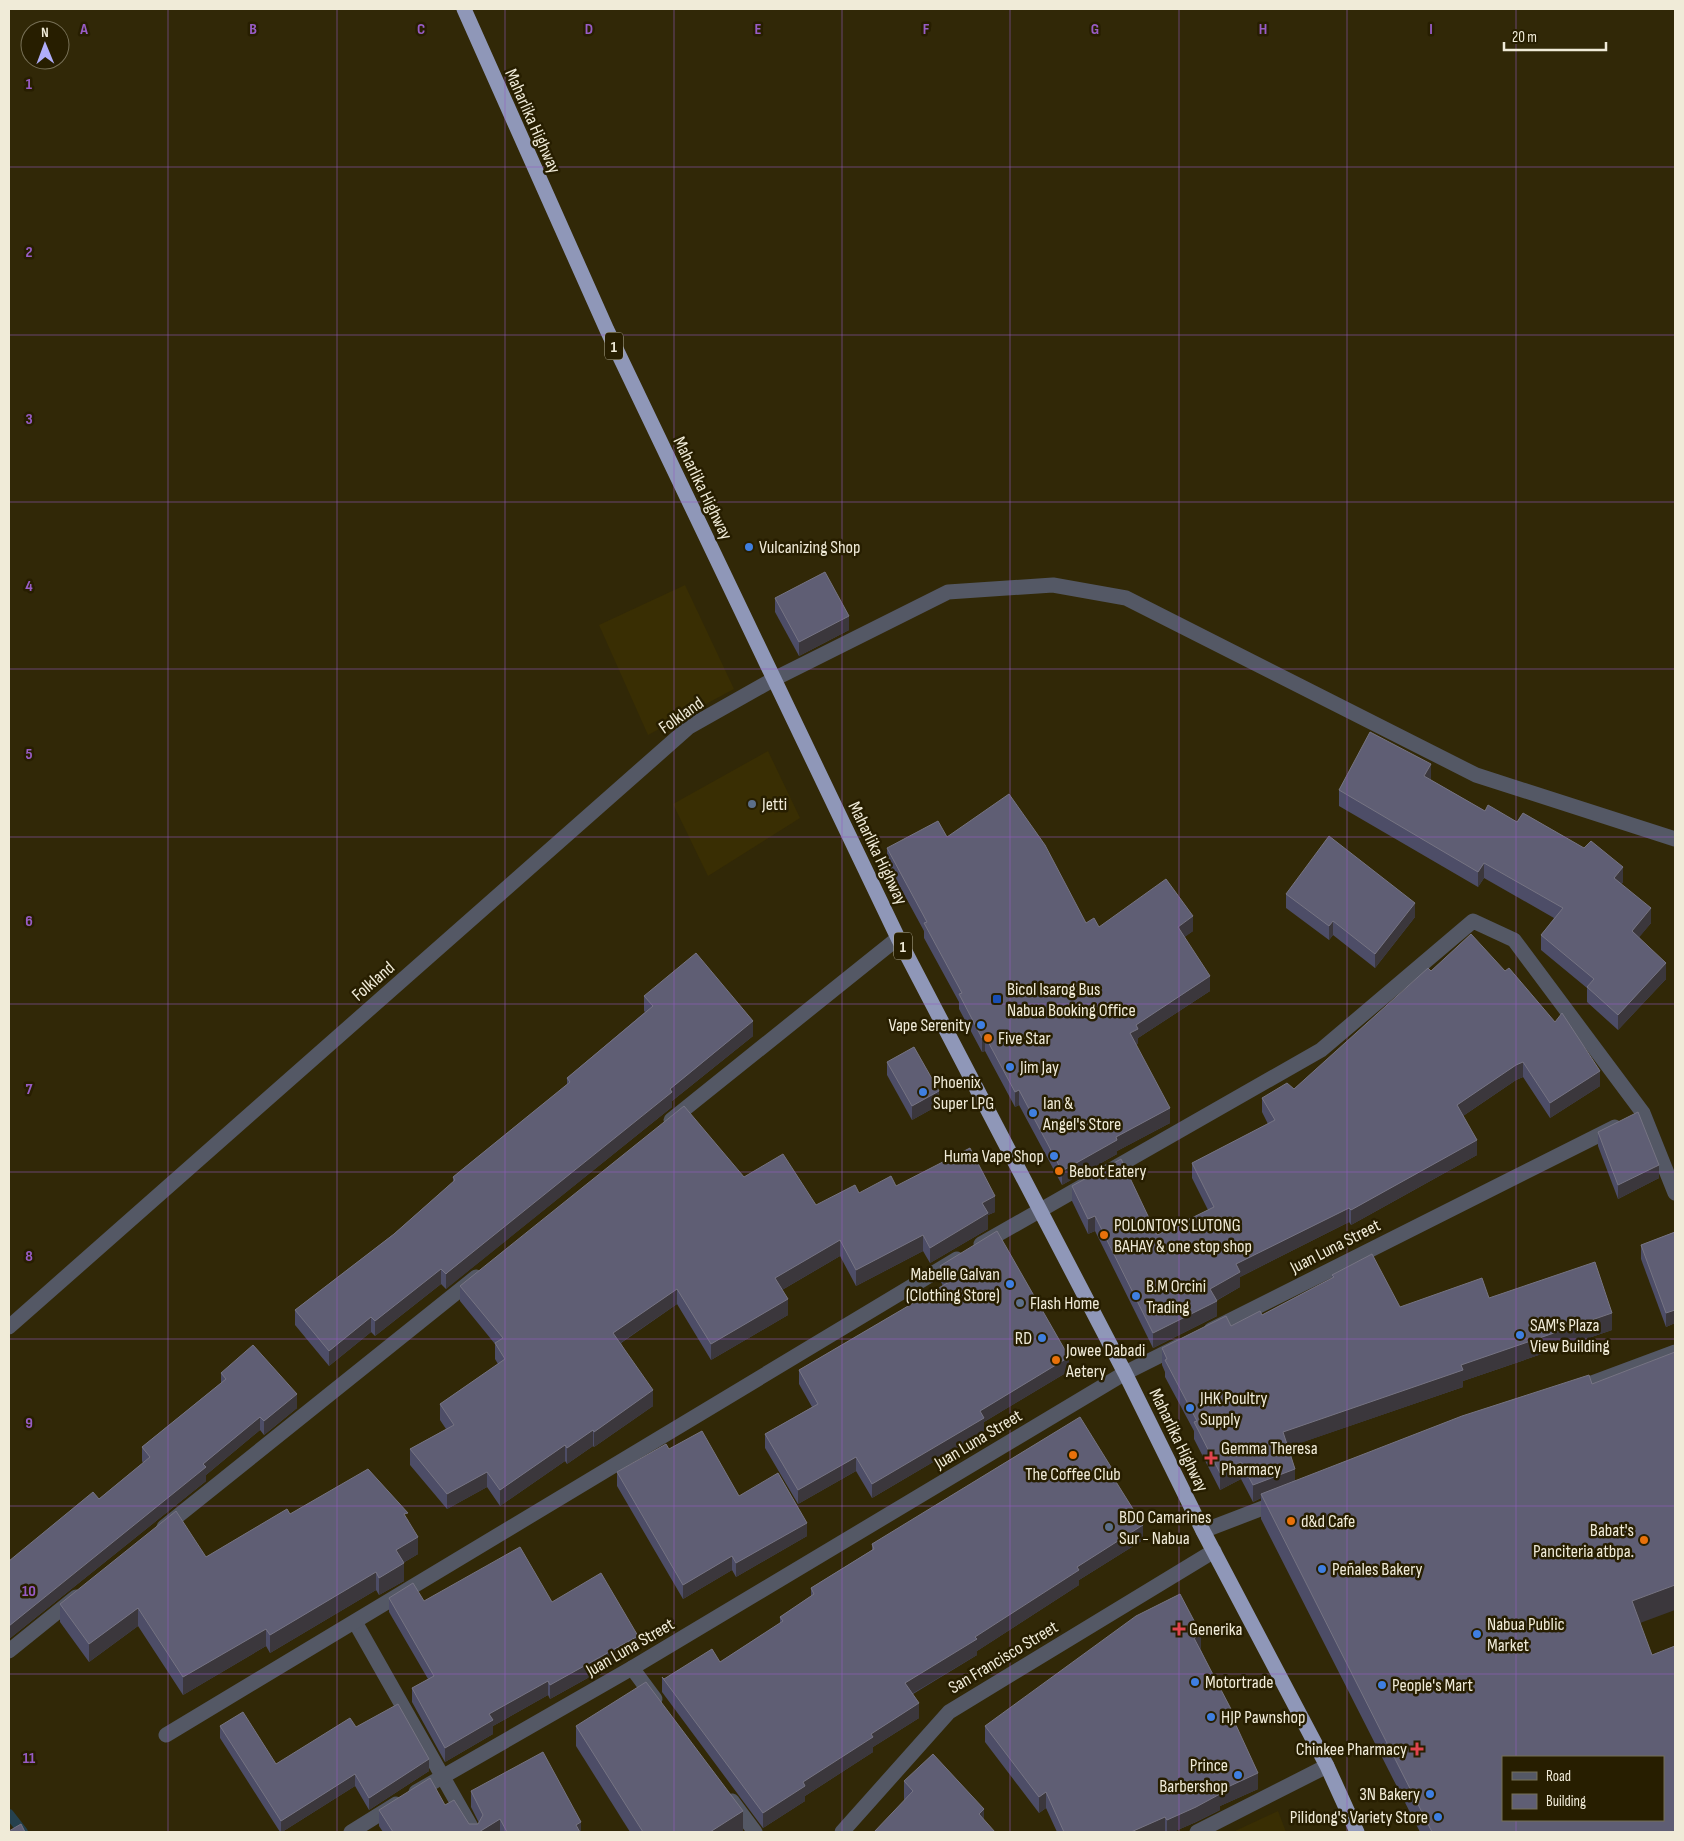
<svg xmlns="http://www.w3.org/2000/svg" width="1684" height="1841" font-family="'Sofia Sans Condensed',sans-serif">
<rect width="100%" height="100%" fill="#312807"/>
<g fill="#392e03">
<polygon points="685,585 734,689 648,735 599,625"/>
<polygon points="768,751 800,818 708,876 673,804"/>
<polygon points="1278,1811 1286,1832 1233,1832"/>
</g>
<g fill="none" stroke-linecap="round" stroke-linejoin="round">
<polyline stroke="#25414e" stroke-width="10" points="9,1814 23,1832"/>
<g stroke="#545865" stroke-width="15">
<polyline points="671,1120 898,938"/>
<polyline points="981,1244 1321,1050 1473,921 1514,940 1643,1113 1675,1193"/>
<polyline points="9,1327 689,727 774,679 948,592 1053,585 1126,598 1476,775 1675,839"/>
<polyline points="1211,1330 1615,1127"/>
<polyline points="1573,1390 1675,1352"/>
<polyline points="164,1527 476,1277"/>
<polyline points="1203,1531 1281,1501"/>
<polyline points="355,1622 474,1832"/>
<polyline points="9,1651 76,1597"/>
<polyline points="632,1668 655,1699"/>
<polyline points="166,1735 957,1259"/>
<polyline points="416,1792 632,1668 1125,1373 1179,1346"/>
<polyline points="732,1801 755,1832"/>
<polyline points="351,1832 396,1804"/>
<polyline points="842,1832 949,1712 1214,1551"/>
<polyline points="1197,1832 1327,1766"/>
</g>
<polyline stroke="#8f97b8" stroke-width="15" points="464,9 607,330 898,938 1125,1373 1203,1531 1327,1766 1357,1832"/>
</g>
<g fill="#4d4d67">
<polygon points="775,598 849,630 799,656 775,612"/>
<polygon points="1431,780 1485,811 1517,822 1623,882 1621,884 1651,923 1639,937 1666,979 1618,1030 1587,1002 1587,988 1541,950 1541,935 1554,918 1484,878 1478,887 1339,806 1339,790"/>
<polygon points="947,837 1086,923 1099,927 1193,931 1184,937 1210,991 1138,1038 1138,1043 1136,1045 1170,1123 1117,1151 1117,1154 1062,1185 1019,1105 1015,1107 985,1051 982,1052 959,1009 959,1002 924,938 924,931 887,863 887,848"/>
<polygon points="1286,894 1415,917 1375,968 1333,935 1329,940 1286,908"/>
<polygon points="1431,971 1600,1086 1550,1118 1523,1077 1516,1080 1463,1116 1477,1155 1351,1225 1349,1222 1240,1277 1240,1287 1216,1301 1217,1316 1153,1348 1095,1231 1088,1234 1072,1201 1072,1186 1157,1235 1208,1210 1192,1178 1192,1163 1268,1124 1262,1112 1262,1098 1294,1089"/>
<polygon points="644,996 753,1036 672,1101 672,1107 448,1287 446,1289 441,1284 375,1336 371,1332 329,1366 295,1325 295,1310 394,1234 453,1182 453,1177 567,1085 567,1078 645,1012 644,1011"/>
<polygon points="887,1062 939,1105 912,1120 887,1075"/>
<polygon points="1598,1132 1659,1178 1618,1199 1598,1146"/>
<polygon points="744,1177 816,1205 859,1193 896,1186 995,1212 988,1215 988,1229 930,1263 923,1251 856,1286 840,1256 782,1290 788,1315 711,1360 677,1304 621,1343 653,1406 594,1447 593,1446 567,1464 565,1461 500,1506 487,1487 447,1509 410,1465 410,1449 446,1429 440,1420 440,1404 498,1364 495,1359 495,1344 460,1301 460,1286"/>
<polygon points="1675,1232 1675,1323 1666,1327 1641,1259 1641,1245"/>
<polygon points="940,1266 1069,1371 984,1422 984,1432 872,1498 856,1471 798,1504 765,1448 765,1434 812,1407 799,1384 799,1370 943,1286 940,1280"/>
<polygon points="1332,1275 1400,1307 1489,1298 1612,1330 1463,1381 1463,1387 1288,1447 1295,1481 1640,1623 1675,1832 1420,1832 1261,1519 1261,1498 1253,1502 1241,1479 1220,1490 1194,1439 1194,1431 1165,1377 1165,1372 1162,1365 1162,1348 1231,1326 1262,1315 1332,1278"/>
<polygon points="221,1373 297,1408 264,1435 260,1430 206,1475 206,1481 9,1639 9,1561 99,1499 143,1463 142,1461 142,1447 221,1383"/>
<polygon points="669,1449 739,1496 807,1536 736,1577 732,1570 683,1599 617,1486 617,1472"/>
<polygon points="1111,1474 1143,1540 1079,1580 1079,1585 977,1651 977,1655 913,1694 919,1718 873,1747 873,1752 805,1796 805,1801 763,1828 662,1692 662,1677 664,1679 720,1662 780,1623 780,1617 811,1596 811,1588 872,1550 872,1544"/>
<polygon points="290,1514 408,1520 418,1554 403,1563 404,1581 379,1595 376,1590 270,1653 266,1646 183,1695 138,1626 89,1662 60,1622 60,1604 206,1557"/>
<polygon points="389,1598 424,1601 552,1602 638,1650 550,1699 548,1695 493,1726 493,1734 445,1762 412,1702 412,1688 428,1679 389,1612"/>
<polygon points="1201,1650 1231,1714 1258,1789 1220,1806 1220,1810 1196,1822 1173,1832 1057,1832 1046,1808 1039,1813 985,1742 985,1726"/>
<polygon points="220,1726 276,1764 356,1727 429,1771 369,1810 355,1786 282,1832 280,1832 220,1738"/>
<polygon points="576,1726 743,1832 630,1832 576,1746"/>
<polygon points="904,1781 984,1809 904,1801"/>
<polygon points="471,1791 581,1832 383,1832 379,1826 379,1810 445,1805 469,1824 478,1824 479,1823 471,1807"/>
</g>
<g fill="#3b373c">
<polygon points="849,616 849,630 799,656 799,642"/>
<polygon points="1431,764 1431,780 1424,776"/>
<polygon points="1484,863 1484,878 1478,887 1478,872"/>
<polygon points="1623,867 1623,882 1614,894 1614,878"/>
<polygon points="1415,903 1415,917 1375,968 1375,954"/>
<polygon points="1651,908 1651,923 1632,946 1632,931"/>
<polygon points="1193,916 1193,931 1178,942 1178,927"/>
<polygon points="1333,921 1333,935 1329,940 1329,926"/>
<polygon points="1666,963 1666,979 1618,1030 1618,1015"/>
<polygon points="1210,976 1210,991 1138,1038 1138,1043 1130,1048 1130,1033 1136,1025"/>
<polygon points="753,1021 753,1036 672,1101 672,1107 446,1289 446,1274"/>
<polygon points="985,1036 985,1051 982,1052 982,1038"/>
<polygon points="1523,1062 1523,1077 1516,1080 1457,1120 1457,1105 1516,1065"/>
<polygon points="1600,1071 1600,1086 1550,1118 1550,1103"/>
<polygon points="1019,1090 1019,1105 1015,1107 1015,1092"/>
<polygon points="939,1091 939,1105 912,1120 912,1106"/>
<polygon points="1170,1108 1170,1123 1117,1151 1117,1154 1062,1185 1062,1171 1116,1137"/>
<polygon points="1477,1140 1477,1155 1351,1225 1351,1210"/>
<polygon points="1659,1165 1659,1178 1618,1199 1618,1185"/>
<polygon points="995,1196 995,1212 988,1215 988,1229 930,1263 930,1248 982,1203"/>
<polygon points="1349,1208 1349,1222 1240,1277 1240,1287 1210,1304 1210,1289 1236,1264"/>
<polygon points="1095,1216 1095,1231 1088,1234 1088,1219"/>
<polygon points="923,1235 923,1251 856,1286 856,1270"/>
<polygon points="840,1240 840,1256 775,1294 775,1278"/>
<polygon points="441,1269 441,1284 375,1336 375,1321"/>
<polygon points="677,1289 677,1304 613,1348 613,1333"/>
<polygon points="788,1299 788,1315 711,1360 711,1344"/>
<polygon points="1217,1301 1217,1316 1153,1348 1153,1333"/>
<polygon points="1675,1310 1675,1323 1666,1327 1666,1313"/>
<polygon points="1612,1313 1612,1330 1463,1381 1463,1387 1283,1449 1283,1432 1461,1365"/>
<polygon points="371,1317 371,1332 329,1366 329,1351"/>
<polygon points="1069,1357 1069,1371 984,1422 984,1432 872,1498 872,1484 980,1411"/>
<polygon points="653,1390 653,1406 594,1447 594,1432"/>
<polygon points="297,1394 297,1408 264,1435 264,1421"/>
<polygon points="260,1417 260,1430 206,1475 206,1481 9,1639 9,1626"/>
<polygon points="593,1430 593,1446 567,1464 567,1448"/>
<polygon points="565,1445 565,1461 500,1506 500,1490"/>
<polygon points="856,1457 856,1471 798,1504 798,1490"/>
<polygon points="1241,1462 1241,1479 1220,1490 1220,1473"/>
<polygon points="1111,1467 1111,1482 1108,1469"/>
<polygon points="1295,1469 1295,1485 1261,1494 1261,1498 1253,1502 1253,1485"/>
<polygon points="487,1472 487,1487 447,1509 447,1494"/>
<polygon points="807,1523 807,1536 736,1577 736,1563"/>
<polygon points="1143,1525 1143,1540 1079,1580 1079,1585 977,1651 977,1655 905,1698 905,1683 975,1637 1077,1567"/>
<polygon points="418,1537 418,1554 396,1567 396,1550"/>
<polygon points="732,1556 732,1570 683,1599 683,1585"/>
<polygon points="404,1563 404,1581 379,1595 379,1578"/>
<polygon points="376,1572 376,1590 270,1653 270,1635"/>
<polygon points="1675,1585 1675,1610 1632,1626 1632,1601"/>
<polygon points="138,1608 138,1626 89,1662 89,1644"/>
<polygon points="266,1629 266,1646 183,1695 183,1677"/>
<polygon points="1201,1634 1201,1650 1194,1654 1194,1638"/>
<polygon points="638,1636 638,1650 550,1699 550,1685"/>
<polygon points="548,1681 548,1695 493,1726 493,1734 445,1762 445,1748 489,1714"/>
<polygon points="919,1703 919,1718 873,1747 873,1752 805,1796 805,1801 763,1828 763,1813 803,1782 871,1734"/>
<polygon points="429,1759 429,1771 369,1810 369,1798"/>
<polygon points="1258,1773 1258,1789 1220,1806 1220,1810 1196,1822 1173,1832 1167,1832 1167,1820 1219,1791"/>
<polygon points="355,1774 355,1786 282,1832 281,1832 281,1821"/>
<polygon points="1046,1792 1046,1808 1039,1813 1039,1797"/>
<polygon points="984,1809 984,1831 979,1814"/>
<polygon points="743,1811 743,1832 710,1832"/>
<polygon points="1165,1817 1165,1832 1131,1832"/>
<polygon points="500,1819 500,1832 479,1832"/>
<polygon points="581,1822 581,1832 576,1825"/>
</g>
<g fill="#5f5e74" stroke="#767483" fill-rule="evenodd">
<polygon points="825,572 849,616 799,642 775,598"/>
<polygon points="1370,732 1431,764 1424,776 1485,811 1488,805 1517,822 1523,813 1584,848 1591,841 1623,867 1614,878 1651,908 1632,931 1666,963 1618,1015 1587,987 1594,979 1541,935 1563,908 1484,863 1478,872 1339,790"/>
<polygon points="1009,794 1045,845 1086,923 1094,918 1099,927 1166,879 1193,916 1178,927 1210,976 1136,1025 1138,1029 1130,1033 1170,1108 1116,1137 1117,1140 1062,1171 1019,1090 1015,1092 985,1036 982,1038 959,994 962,993 924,923 927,922 887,848 938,821 947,837"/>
<polygon points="1329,836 1415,903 1375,954 1333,921 1329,926 1286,894"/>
<polygon points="1471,934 1505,971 1509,968 1555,1022 1562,1013 1600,1071 1550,1103 1523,1062 1516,1065 1457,1105 1477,1140 1351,1210 1349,1208 1236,1264 1240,1272 1210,1289 1217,1301 1153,1333 1095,1216 1088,1219 1072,1186 1121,1159 1157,1235 1214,1207 1192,1163 1275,1120 1262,1098 1287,1083 1294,1089 1428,968 1431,971"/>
<polygon points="696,953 753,1021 670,1089 672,1092 448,1272 446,1274 441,1269 375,1321 371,1317 329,1351 295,1310 394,1234 455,1180 453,1177 570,1082 567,1078 653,1006 644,996"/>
<polygon points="914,1047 939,1091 912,1106 887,1062"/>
<polygon points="684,1106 744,1177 783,1154 816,1205 855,1185 859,1193 891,1176 896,1186 970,1148 995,1196 982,1203 988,1213 930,1248 923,1235 856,1270 840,1240 775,1278 788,1299 711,1344 677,1289 613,1333 653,1390 594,1432 593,1430 567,1448 565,1445 500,1490 487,1472 447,1494 410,1449 454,1425 440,1404 505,1359 495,1343 503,1338 460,1286"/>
<polygon points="1638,1112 1659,1165 1618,1185 1598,1132"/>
<polygon points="997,1231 1069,1357 980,1411 984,1418 872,1484 856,1457 798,1490 765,1434 818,1404 799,1370 949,1282 940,1266"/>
<polygon points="1675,1232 1675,1310 1666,1313 1641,1245"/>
<polygon points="1372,1254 1400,1307 1482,1278 1489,1298 1595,1262 1612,1313 1461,1365 1463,1370 1283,1432 1295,1469 1253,1485 1241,1462 1220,1473 1194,1422 1197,1421 1165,1360 1167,1359 1162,1348 1226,1316 1231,1326 1260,1311 1262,1315 1334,1277 1332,1275"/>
<polygon points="253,1345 297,1394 264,1421 260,1417 203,1464 206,1467 9,1626 9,1561 93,1492 99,1499 150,1457 142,1447 226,1379 221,1373"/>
<path d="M1675 1352V1585L1632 1601 1652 1655 1675 1646V1832H1432L1261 1494 1462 1416 1589 1375 1592 1384ZM1503 1757H1663V1820H1503Z"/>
<polygon points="1080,1417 1111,1467 1108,1469 1143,1525 1077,1567 1079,1570 975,1637 977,1639 905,1683 919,1703 871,1734 873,1737 803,1782 805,1786 763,1813 662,1677 664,1679 712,1649 720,1662 783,1621 780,1617 814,1594 811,1588 874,1549 872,1544"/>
<polygon points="702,1431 739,1496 778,1473 807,1523 736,1563 732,1556 683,1585 617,1472 666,1444 669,1449"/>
<polygon points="368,1469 408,1513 404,1514 418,1537 396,1550 404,1563 379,1578 376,1572 270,1635 266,1629 183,1677 138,1608 89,1644 60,1604 176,1511 206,1557 287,1509 290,1514"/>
<polygon points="520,1547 552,1602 601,1573 638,1636 550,1685 548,1681 489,1714 493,1720 445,1748 412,1688 434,1676 389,1598 413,1583 424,1601"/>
<polygon points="1180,1594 1201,1634 1194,1638 1231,1709 1229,1710 1258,1773 1219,1791 1220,1794 1196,1807 1167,1820 1165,1817 1131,1832 1064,1832 1046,1792 1039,1797 985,1726 1136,1616"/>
<polygon points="646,1682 743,1811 710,1832 643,1832 576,1726"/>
<polygon points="398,1704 429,1759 369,1798 355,1774 281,1821 220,1726 243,1712 276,1764 350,1718 356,1727"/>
<polygon points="543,1752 581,1822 576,1825 580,1832 507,1832 500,1819 479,1832 393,1832 379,1810 430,1778 445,1805 454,1800 469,1824 478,1824 483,1815 471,1791"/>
<polygon points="933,1754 984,1809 979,1814 995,1832 874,1832 913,1791 904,1781"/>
<polygon points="21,1824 25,1832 9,1832 9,1831"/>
</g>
<path fill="none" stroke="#985cc5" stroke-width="1" stroke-opacity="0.55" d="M168 9V1832M337 9V1832M505 9V1832M674 9V1832M842 9V1832M1010 9V1832M1179 9V1832M1347 9V1832M1516 9V1757M9 167H1675M9 335H1675M9 502H1675M9 669H1675M9 837H1675M9 1004H1675M9 1172H1675M9 1339H1675M9 1506H1675M9 1674H1675M1516 1820V1832"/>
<g fill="#3f7fe0" stroke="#271e00" stroke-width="2">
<circle cx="749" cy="547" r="5"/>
<circle cx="981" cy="1025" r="5"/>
<circle cx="1010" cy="1067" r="5"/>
<circle cx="923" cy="1092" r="5"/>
<circle cx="1033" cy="1113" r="5"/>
<circle cx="1054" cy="1156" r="5"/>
<circle cx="1010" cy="1284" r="5"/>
<circle cx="1136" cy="1296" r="5"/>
<circle cx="1520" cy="1335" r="5"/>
<circle cx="1042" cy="1338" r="5"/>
<circle cx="1190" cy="1408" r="5"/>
<circle cx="1322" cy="1569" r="5"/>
<circle cx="1477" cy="1634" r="5"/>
<circle cx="1195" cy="1682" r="5"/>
<circle cx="1382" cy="1685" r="5"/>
<circle cx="1211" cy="1717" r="5"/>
<circle cx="1238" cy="1775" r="5"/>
<circle cx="1430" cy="1794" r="5"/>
<circle cx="1438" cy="1817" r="5"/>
</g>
<g fill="#5c6f8a" stroke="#271e00" stroke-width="2">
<circle cx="752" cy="804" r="5"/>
<circle cx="1020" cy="1303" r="5"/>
<circle cx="1109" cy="1527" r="5"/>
</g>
<rect fill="#1a4fb4" stroke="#271e00" stroke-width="2" x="992" y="994" width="10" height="10" rx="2.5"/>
<g fill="#e8710a" stroke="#271e00" stroke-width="2">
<circle cx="988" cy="1038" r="5"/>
<circle cx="1059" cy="1171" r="5"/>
<circle cx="1104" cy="1235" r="5"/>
<circle cx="1056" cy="1360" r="5"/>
<circle cx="1073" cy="1455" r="5"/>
<circle cx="1291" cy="1521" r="5"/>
<circle cx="1644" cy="1540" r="5"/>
</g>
<g fill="#e0444e" stroke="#271e00" stroke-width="2">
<path d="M1208.5 1450.5h5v5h5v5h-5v5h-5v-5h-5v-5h5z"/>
<path d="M1176.5 1621.5h5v5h5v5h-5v5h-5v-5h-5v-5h5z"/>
<path d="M1414.5 1741.5h5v5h5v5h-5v5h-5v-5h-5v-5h5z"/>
</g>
<g text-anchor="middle" stroke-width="5" stroke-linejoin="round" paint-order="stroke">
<g fill="#271e00" stroke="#b4ae97" stroke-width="1">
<rect x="605" y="332.5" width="18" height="27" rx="4"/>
<rect x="894" y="932.5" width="18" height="27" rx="4"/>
</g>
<g font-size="16" font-weight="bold" fill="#f0ebd8">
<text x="614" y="352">1</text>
<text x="903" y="952">1</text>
</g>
<g font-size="18" fill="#f0ebd8" stroke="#271e00">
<text transform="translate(533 121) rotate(66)" y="6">Maharlika Highway</text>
<text transform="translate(703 488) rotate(64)" y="6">Maharlika Highway</text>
<text transform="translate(681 715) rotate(-35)" y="6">Folkland</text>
<text transform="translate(878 853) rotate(64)" y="6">Maharlika Highway</text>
<text transform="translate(373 981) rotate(-41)" y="6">Folkland</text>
<text transform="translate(1335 1246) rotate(-27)" y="6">Juan Luna Street</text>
<text transform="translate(978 1439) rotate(-31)" y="6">Juan Luna Street</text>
<text transform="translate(1179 1440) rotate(64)" y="6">Maharlika Highway</text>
<text transform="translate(630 1647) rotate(-30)" y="6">Juan Luna Street</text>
<text transform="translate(1003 1657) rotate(-31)" y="6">San Francisco Street</text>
</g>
<g font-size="18" fill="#f0ebd8" stroke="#271e00" text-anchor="start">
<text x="759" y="553">Vulcanizing Shop</text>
<text x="762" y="810">Jetti</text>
<text x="1007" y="995">Bicol Isarog Bus<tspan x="1007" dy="21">Nabua Booking Office</tspan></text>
<text x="971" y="1031" text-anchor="end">Vape Serenity</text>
<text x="998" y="1044">Five Star</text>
<text x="1020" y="1073">Jim Jay</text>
<text x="933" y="1088">Phoenix<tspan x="933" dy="21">Super LPG</tspan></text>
<text x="1043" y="1109">Ian &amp;<tspan x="1043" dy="21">Angel's Store</tspan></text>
<text x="1044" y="1162" text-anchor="end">Huma Vape Shop</text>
<text x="1069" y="1177">Bebot Eatery</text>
<text x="1114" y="1231">POLONTOY'S LUTONG<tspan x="1114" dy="21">BAHAY &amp; one stop shop</tspan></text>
<text x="1000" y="1280" text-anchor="end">Mabelle Galvan<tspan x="1000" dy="21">(Clothing Store)</tspan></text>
<text x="1146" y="1292">B.M Orcini<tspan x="1146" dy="21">Trading</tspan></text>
<text x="1030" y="1309">Flash Home</text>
<text x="1530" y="1331">SAM's Plaza<tspan x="1530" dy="21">View Building</tspan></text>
<text x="1032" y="1344" text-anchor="end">RD</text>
<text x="1066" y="1356">Jowee Dabadi<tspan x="1066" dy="21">Aetery</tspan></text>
<text x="1200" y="1404">JHK Poultry<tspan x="1200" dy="21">Supply</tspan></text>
<text x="1221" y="1454">Gemma Theresa<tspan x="1221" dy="21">Pharmacy</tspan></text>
<text x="1073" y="1480" text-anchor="middle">The Coffee Club</text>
<text x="1119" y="1523">BDO Camarines<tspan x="1119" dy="21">Sur - Nabua</tspan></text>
<text x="1301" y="1527">d&amp;d Cafe</text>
<text x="1634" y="1536" text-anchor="end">Babat's<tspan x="1634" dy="21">Panciteria atbpa.</tspan></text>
<text x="1332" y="1575">Peñales Bakery</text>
<text x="1487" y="1630">Nabua Public<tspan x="1487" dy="21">Market</tspan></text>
<text x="1189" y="1635">Generika</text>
<text x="1205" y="1688">Motortrade</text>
<text x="1392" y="1691">People's Mart</text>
<text x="1221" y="1723">HJP Pawnshop</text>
<text x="1407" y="1755" text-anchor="end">Chinkee Pharmacy</text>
<text x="1228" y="1771" text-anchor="end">Prince<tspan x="1228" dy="21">Barbershop</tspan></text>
<text x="1420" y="1800" text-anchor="end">3N Bakery</text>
<text x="1428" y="1823" text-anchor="end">Pilidong's Variety Store</text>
</g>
</g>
<g font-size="16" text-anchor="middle" font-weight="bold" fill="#985cc5" stroke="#271e00" stroke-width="5" stroke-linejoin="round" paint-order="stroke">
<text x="84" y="34">A</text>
<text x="253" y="34">B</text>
<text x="421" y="34">C</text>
<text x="589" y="34">D</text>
<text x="758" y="34">E</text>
<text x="926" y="34">F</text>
<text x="1095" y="34">G</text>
<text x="1263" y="34">H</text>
<text x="1431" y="34">I</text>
<text x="29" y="89">1</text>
<text x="29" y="257">2</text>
<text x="29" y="424">3</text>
<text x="29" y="591">4</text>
<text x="29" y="759">5</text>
<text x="29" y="926">6</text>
<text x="29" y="1094">7</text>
<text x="29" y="1261">8</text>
<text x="29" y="1428">9</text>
<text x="29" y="1596">10</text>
<text x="29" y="1763">11</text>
</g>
<rect width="1684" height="1841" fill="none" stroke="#f0ebd8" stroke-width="20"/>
<rect x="1502" y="1756" width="162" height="65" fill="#271e00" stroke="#777056"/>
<rect x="1512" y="1772" width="25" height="8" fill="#545865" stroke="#777056"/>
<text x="1546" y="1781" font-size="15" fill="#f0ebd8">Road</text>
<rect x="1512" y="1794" width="25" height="15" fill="#5f5e74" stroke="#777056"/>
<text x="1546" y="1806" font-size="15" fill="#f0ebd8">Building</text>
<g transform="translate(45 45) rotate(359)"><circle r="24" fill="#271e00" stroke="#777056"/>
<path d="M0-4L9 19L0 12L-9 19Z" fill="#b0aefa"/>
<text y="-8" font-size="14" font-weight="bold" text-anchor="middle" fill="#f0ebd8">N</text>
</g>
<path d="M1504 42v8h102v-8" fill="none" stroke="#f0ebd8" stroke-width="2.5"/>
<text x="1512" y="42" font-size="15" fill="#f0ebd8" stroke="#271e00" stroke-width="4" paint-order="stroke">20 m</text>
</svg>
